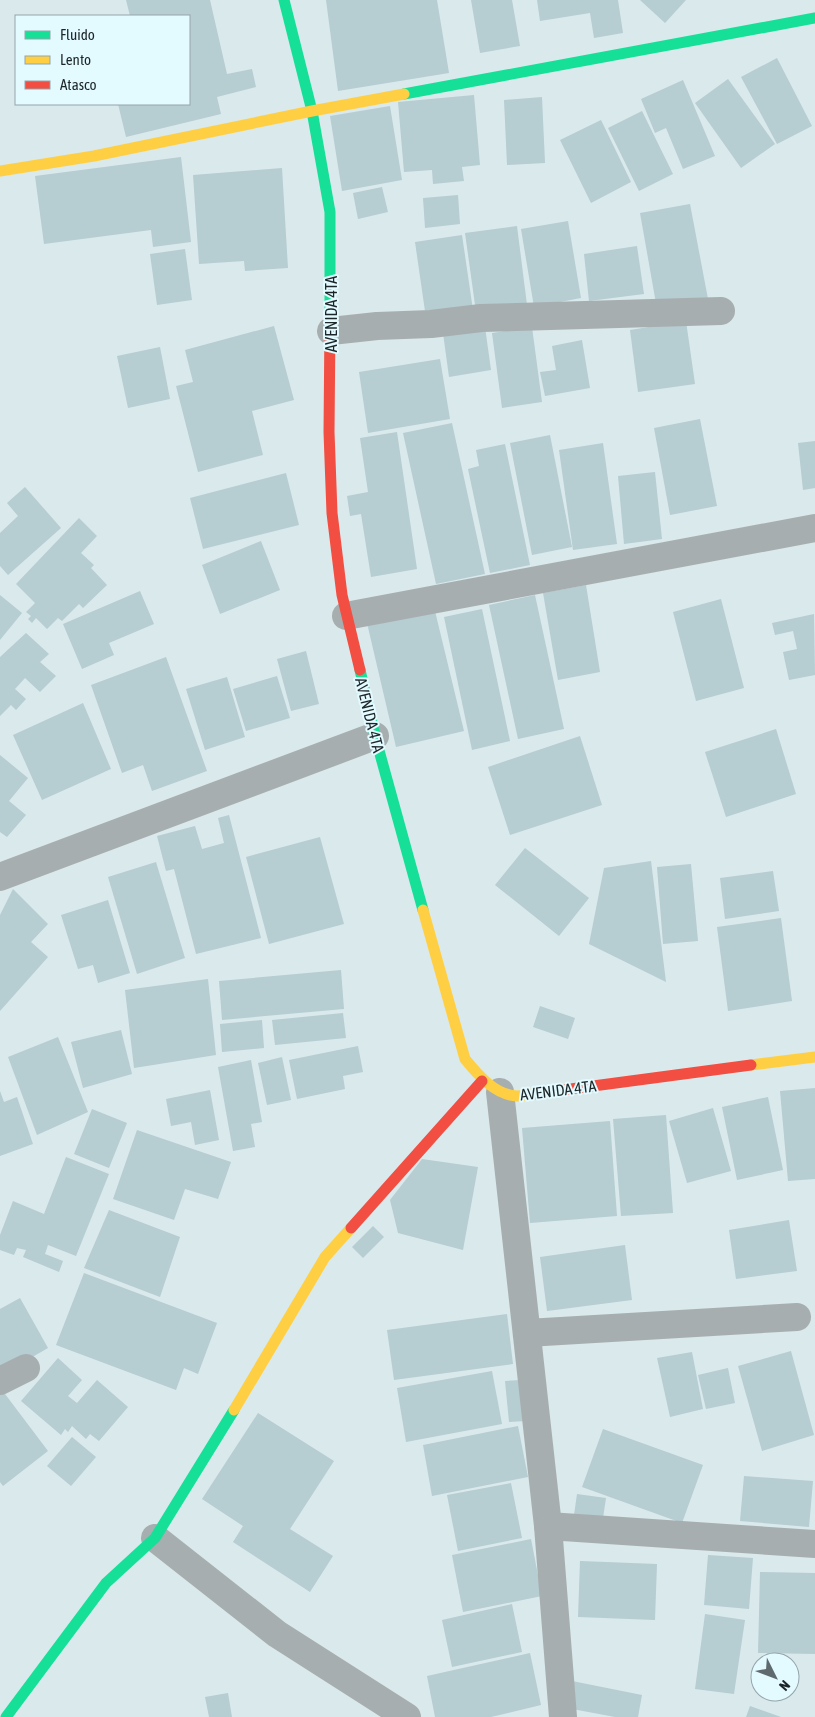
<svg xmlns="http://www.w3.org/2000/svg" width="815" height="1717" font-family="'Asap Condensed',sans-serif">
<rect width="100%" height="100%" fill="#dae9ec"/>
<g fill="#b6cdd2">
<polygon points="126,0 210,0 227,74 252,69 256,87 217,97 221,114 126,137 118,104 189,104 189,16 130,16"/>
<polygon points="326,0 437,0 449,73 338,91"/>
<polygon points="471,0 512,0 520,46 480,53"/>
<polygon points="537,0 618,0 623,33 594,38 590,13 540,21"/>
<polygon points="640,0 686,0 665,23"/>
<polygon points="777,58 812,126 777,144 741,77"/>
<polygon points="728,79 775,144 741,168 695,103"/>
<polygon points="683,80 715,156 683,169 666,128 655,133 641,99"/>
<polygon points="474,95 480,165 462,167 464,181 433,184 432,170 404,172 398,102"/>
<polygon points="542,97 545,163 507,165 504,100"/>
<polygon points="390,106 402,180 342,191 330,116"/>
<polygon points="642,111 673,174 639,191 608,128"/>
<polygon points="601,120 631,182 591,203 560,140"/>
<polygon points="181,157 191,242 153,247 151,230 44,244 35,176"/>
<polygon points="282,168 288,268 245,271 244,261 199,264 193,175"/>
<polygon points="382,187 388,212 358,219 353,193"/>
<polygon points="458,195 460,224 425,228 423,198"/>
<polygon points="690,204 708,299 657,309 640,213"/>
<polygon points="568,221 581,298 534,307 521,229"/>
<polygon points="517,226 527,305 476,312 465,233"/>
<polygon points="462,235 473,310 426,318 415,242"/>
<polygon points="637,246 644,294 589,301 584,254"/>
<polygon points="185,249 192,300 157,305 150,254"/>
<polygon points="686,321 695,384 638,392 630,330"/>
<polygon points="274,326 294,400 252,411 263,455 198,472 176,386 193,382 185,350"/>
<polygon points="485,327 491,370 449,377 443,333"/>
<polygon points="532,327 542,402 502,408 492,333"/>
<polygon points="582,340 590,388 545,396 540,372 556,370 552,346"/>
<polygon points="160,347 170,399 128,408 117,356"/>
<polygon points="440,359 450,419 368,433 359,372"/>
<polygon points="700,419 717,506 670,515 654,428"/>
<polygon points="452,423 485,574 436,584 403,433"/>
<polygon points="397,432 417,569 371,577 361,514 350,516 347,496 368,492 360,438"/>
<polygon points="550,435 572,547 532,555 510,443"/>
<polygon points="815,441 815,488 803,490 798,443"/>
<polygon points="603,443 617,544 573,550 559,450"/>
<polygon points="505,444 530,565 490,573 468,469 479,466 476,450"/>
<polygon points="655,472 662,539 624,544 618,476"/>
<polygon points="286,473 299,525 203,549 190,498"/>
<polygon points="25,487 61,528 8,575 0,566 0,533 18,516 7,503"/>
<polygon points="79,518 97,536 81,553 94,565 91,568 107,585 83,608 79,604 62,621 58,618 47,629 36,618 32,623 28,619 31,616 26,612 35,603 16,584"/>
<polygon points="261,541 280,590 220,614 202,565"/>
<polygon points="586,585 600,672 558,680 543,593"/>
<polygon points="140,591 154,624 109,643 114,655 82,669 63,624"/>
<polygon points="0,595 22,613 0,640"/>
<polygon points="535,595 564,729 518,739 489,605"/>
<polygon points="721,599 744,688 696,701 673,612"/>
<polygon points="434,607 464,731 396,747 367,623"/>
<polygon points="482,609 510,741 472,750 444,617"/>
<polygon points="814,614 815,675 789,680 783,652 797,649 793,631 775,635 772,623"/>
<polygon points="26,633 49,654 40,662 56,676 40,692 25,678 15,689 26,699 16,710 11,705 0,716 0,657"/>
<polygon points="306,651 319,704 291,711 277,659"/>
<polygon points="166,657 207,771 152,791 143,765 122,773 91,685"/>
<polygon points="277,676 290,718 246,731 233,689"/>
<polygon points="227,677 245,737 205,750 186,689"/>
<polygon points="83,703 111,769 42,800 13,735"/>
<polygon points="776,729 796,794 726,817 705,752"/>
<polygon points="580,736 602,805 510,835 488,767"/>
<polygon points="0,755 28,778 9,801 26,815 7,837 0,832"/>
<polygon points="229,815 261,938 196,954 174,869 166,871 157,836 195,826 202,849 224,843 218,818"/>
<polygon points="320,837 344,924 269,944 246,857"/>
<polygon points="525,848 589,898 559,936 495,885"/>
<polygon points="651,861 666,982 589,944 604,868"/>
<polygon points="156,862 185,958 137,974 108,877"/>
<polygon points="691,864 698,941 663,944 657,867"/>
<polygon points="773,871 779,911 725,919 720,878"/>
<polygon points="13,889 48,924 31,942 48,957 0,1011 0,915"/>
<polygon points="108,900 130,973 98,983 93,965 78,969 61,915"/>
<polygon points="781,918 792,1001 728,1011 717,927"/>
<polygon points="341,970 344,1009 222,1020 219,981"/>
<polygon points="208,979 216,1055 134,1068 125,990"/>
<polygon points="540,1006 575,1018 568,1039 533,1027"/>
<polygon points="343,1013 346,1038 275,1045 272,1020"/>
<polygon points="262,1020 264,1048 222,1052 220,1024"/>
<polygon points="121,1030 132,1074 83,1088 71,1042"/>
<polygon points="58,1037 88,1112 37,1135 8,1057"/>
<polygon points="358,1046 363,1072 343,1076 345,1089 297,1099 289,1060"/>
<polygon points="282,1057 291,1100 267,1105 258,1063"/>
<polygon points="251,1060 262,1122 251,1124 255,1147 233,1151 218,1067"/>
<polygon points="815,1088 815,1179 788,1181 780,1091"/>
<polygon points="210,1090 219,1140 195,1145 191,1122 171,1126 166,1099"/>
<polygon points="0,1091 4,1102 17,1097 33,1144 0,1156"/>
<polygon points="768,1097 783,1170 737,1180 722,1107"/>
<polygon points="713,1108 731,1171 687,1183 669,1121"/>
<polygon points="92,1109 127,1123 109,1168 74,1154"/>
<polygon points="666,1115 673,1213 621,1216 613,1119"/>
<polygon points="610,1121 617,1216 530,1223 522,1128"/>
<polygon points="137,1130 231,1162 218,1199 185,1189 174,1220 113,1199"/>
<polygon points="66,1157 109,1174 76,1256 48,1245 45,1254 63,1261 59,1272 23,1257 26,1250 17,1248 14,1255 0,1250 0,1235 13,1201 44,1214"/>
<polygon points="422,1159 478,1167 463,1250 398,1233 390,1200"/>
<polygon points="109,1210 180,1237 160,1297 84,1268"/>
<polygon points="789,1220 797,1271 736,1279 729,1230"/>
<polygon points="373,1226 384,1237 363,1258 352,1247"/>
<polygon points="625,1245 632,1300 547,1311 540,1257"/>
<polygon points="84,1273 217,1323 198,1374 184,1368 176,1390 56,1345"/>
<polygon points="20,1298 48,1348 1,1375 0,1373 0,1309"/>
<polygon points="507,1314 513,1364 394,1380 387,1330"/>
<polygon points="791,1351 814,1435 762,1451 738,1366"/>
<polygon points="692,1352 703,1409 670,1417 657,1358"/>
<polygon points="58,1358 82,1380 68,1396 77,1403 97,1380 128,1407 99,1441 90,1434 86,1439 72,1426 68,1432 65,1429 61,1435 21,1401"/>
<polygon points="728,1368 735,1403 706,1409 698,1375"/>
<polygon points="492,1371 502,1424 406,1442 397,1388"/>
<polygon points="521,1380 526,1421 509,1422 505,1381"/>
<polygon points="2,1390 48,1451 3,1486 0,1482 0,1392"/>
<polygon points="258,1413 334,1461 290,1529 333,1556 310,1592 233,1542 243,1526 202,1499"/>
<polygon points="518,1426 528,1477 432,1496 423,1445"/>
<polygon points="603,1429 703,1465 682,1523 582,1487"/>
<polygon points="72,1437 96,1457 71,1486 47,1466"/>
<polygon points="744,1476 813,1481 809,1527 740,1521"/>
<polygon points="511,1483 522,1538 458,1551 447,1495"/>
<polygon points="577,1494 606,1498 603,1518 574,1515"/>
<polygon points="531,1539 542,1596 463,1612 452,1555"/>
<polygon points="708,1555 753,1558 749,1609 704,1605"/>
<polygon points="580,1561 657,1564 655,1620 578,1617"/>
<polygon points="760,1572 815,1573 815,1654 758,1653"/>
<polygon points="512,1604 522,1652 452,1667 442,1620"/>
<polygon points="705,1614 745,1620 734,1694 695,1689"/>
<polygon points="530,1653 541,1705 491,1717 435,1717 427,1676"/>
<polygon points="572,1681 642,1695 638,1717 615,1717 567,1708"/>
<polygon points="228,1693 232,1717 209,1717 205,1697"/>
<polygon points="750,1706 781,1717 746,1717"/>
</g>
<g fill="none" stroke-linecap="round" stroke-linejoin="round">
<g stroke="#a7aeb0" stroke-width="28">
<polyline points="331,331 377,326 431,324 481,318 721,311"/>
<polyline points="346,616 815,528"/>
<polyline points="0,877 375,736"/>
<polyline points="500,1092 548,1526 563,1717"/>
<polyline points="527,1333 797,1317"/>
<polyline points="0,1381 26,1368"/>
<polyline points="548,1526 815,1544"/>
<polyline points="155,1538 277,1634 407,1717"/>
</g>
<g stroke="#16e098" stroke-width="11">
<polyline points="284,0 312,111 330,212 330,322"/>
<polyline points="404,94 815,18"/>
<polyline points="360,670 375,736 423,910"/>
<polyline points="6,1717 106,1583 155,1538 234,1410"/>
</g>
<g stroke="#ffcf43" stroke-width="11">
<polyline points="0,171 94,156 312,111 404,94"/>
<path d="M423 910 465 1059C478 1075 495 1095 517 1096 522 1096 528 1094 533 1094"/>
<polyline points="751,1065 815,1057"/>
<polyline points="234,1410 325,1257 351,1228"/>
</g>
<g stroke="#f24e42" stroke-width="11">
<polyline points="330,322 329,432 332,513 342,595 360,670"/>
<polyline points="533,1094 751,1065"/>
<polyline points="351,1228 482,1081"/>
</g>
</g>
<g text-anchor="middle" stroke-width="4" stroke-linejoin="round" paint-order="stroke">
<g font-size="16" fill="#1c2628" stroke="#e3faff">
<text transform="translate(331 314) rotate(-90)" y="6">AVENIDA 4TA</text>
<text transform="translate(370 715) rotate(76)" y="6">AVENIDA 4TA</text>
<text transform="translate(558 1090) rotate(-7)" y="6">AVENIDA 4TA</text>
</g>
</g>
<rect x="15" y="15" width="175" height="90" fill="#e3faff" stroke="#93a5a9"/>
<rect x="25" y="31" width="25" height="8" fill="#16e098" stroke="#93a5a9"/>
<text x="60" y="40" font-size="15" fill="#1c2628">Fluido</text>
<rect x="25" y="56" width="25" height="8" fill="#ffcf43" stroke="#93a5a9"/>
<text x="60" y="65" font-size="15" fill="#1c2628">Lento</text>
<rect x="25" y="81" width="25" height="8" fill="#f24e42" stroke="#93a5a9"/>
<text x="60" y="90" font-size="15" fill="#1c2628">Atasco</text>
<g transform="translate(775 1677) rotate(132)"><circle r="24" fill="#e3faff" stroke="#93a5a9"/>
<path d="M0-4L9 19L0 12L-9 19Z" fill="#5e6a6d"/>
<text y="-8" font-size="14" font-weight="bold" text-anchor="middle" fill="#1c2628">N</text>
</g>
</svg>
